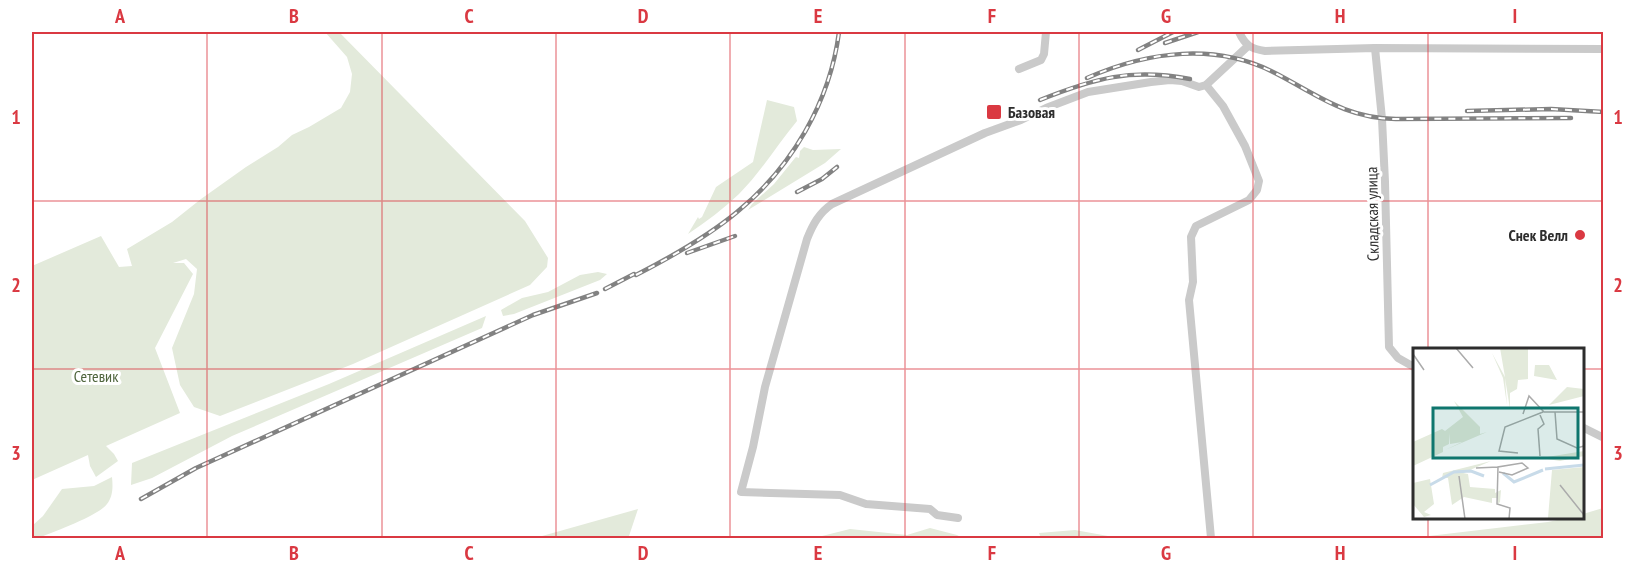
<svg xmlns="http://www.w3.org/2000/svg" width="1635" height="570" font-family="'PT Sans Narrow',sans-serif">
<rect width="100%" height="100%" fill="#fff"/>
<g fill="#e3eadb">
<polygon points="325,32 339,32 525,221 548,258 547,267 530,285 353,364 220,416 194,407 180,385 172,348 194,294 197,269 186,259 173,263 184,263 193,274 155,348 180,413 106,446 114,454 118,461 96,477 90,466 88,455 32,480 32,266 101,236 119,267 132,266 127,249 172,222 201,199 246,167 278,147 292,135 309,127 341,108 350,92 352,74 347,57"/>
<path d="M767 100 794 107 797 121C778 144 760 173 739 194 723 209 706 222 688 234L698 217 699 219 702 217 716 187 753 162Z"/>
<polygon points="804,147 813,150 841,149 825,163 748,210 752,204 774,184 795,158 796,157 799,158 800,151"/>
<polygon points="598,272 607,274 600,280 514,314 503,316 501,310 522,298 548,292 580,275"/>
<polygon points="486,316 482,328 232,436 152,478 131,485 132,463 329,384"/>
<path d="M112 477C113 487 113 496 107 504 98 516 53 532 38 538H32V526L43 516 62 489 94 486Z"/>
<polygon points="1603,508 1603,538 1412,538 1548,522 1566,518 1582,518 1583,514"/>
<polygon points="638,509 629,536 620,538 535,538"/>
<polygon points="930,528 957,535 962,538 814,538 850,529 907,535"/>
<polygon points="1075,530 1108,536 1108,538 1041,538 1039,533"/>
</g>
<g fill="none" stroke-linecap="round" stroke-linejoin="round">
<g stroke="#cacaca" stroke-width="8">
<path d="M1239 32C1245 45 1251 49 1265 51L1375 48 1604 49"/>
<polyline points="1375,48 1382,119 1385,182 1389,347 1398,358 1414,367"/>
<polyline points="1019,69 1041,60 1044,54 1046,32"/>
<polyline points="1206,85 1223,106 1245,146 1259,181 1257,190 1249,200 1196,226 1191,237 1193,282 1189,300 1211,538"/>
<polyline points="1582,427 1604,438"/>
<path d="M958 518 937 515 930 509 866 504 840 495 741 492 753 447 765 387 807 239C813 224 819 213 832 204L985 133 1021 120 1046 108 1088 92 1151 82 1170 80 1182 81 1199 87 1206 85 1248 46"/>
</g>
<defs>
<g id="rail">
<polyline points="1165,43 1198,32"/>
<polyline points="1138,50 1173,32"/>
<path d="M1087 78C1148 51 1217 42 1277 74 1319 96 1346 118 1396 119L1571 118"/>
<path d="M1040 100C1095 78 1131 68 1190 79"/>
<polyline points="1467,111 1551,109 1604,112"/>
<polyline points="797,192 822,179 837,167"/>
<polyline points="687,253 735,236"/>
<path d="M636 275C671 257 707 237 737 212 792 167 830 102 839 32"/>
<polyline points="605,289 634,274"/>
<polyline points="141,499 196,468 533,315 597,293"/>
</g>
</defs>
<use href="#rail" stroke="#828282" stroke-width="4.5"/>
<use href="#rail" stroke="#fff" stroke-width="2" stroke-dasharray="7" stroke-linecap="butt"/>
</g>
<path fill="none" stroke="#da3942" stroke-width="1.5" stroke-opacity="0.55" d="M207 32V538M382 32V538M556 32V538M730 32V538M905 32V538M1079 32V538M1253 32V538M1428 32V350M32 201H1604M32 369H1414M1582 369H1604M1428 518V538"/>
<g fill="#da3942" stroke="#fff" stroke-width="2">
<rect x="986" y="104" width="16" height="16" rx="3"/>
<circle cx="1580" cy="235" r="6"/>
</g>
<g text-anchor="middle" stroke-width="6" stroke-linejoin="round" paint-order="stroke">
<g font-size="16" font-weight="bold" fill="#2d2d2d" stroke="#fff" text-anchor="start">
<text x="1008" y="118">Базовая</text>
<text x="1568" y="241" text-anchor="end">Снек Велл</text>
</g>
<g font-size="16" fill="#2d2d2d" stroke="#fff">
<text transform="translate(1372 214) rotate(-91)" y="6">Складская улица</text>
</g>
<g font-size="16" fill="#4f653d" stroke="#fff">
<text x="96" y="382">Сетевик</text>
</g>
</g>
<g transform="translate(1413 348)">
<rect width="171" height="171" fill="#fff"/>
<path d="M87 0H115V31L105 32 104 41 97 45V61L92 30 94 57 90 30 79 5 92 29ZM122 17H136L144 32 121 28ZM154 39 171 41V48L136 57ZM41 53 67 79V86L74 84 32 102 49 94 37 96V85L36 96 30 99V104L0 118V94L29 81 32 83 50 69ZM171 103V108L147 113 128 110ZM78 113 50 125 55 126 57 139 82 141V145L88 142 87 154 85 156 84 150H79V155L51 149 39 157 35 130H29L30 125ZM171 119V170H135L139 122ZM17 131 21 156 11 164 18 167 11 169 0 156V135Z" fill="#e3eadb"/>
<path fill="none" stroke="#c8dbe9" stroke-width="3" d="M132 121 171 117M90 125 101 134 130 122M17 137 41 124 58 123 71 128"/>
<path fill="none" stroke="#ababab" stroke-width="1.5" d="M43 0 60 20M0 6 11 22M142 64 144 91 164 100 171 98M110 66 116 48 131 64H171M127 67 131 76 125 81 127 108M105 105 86 103 92 79 130 64M63 120 85 119M86 124 99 127 115 120 109 115 85 119 84 156 97 160 96 171M46 128 52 171M147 137 171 167"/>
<path fill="#0f766e" fill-opacity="0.15" stroke="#0f766e" stroke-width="3" d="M20 60H165V110H20Z"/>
<rect width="171" height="171" fill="none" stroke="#2d2d2d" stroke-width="3"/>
</g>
<rect width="1635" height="570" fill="none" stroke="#ffffff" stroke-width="66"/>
<rect x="33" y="33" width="1569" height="504" fill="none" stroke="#da3942" stroke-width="2"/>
<g font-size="20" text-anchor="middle" font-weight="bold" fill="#da3942">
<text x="120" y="23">A</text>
<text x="294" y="23">B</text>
<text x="469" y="23">C</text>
<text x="643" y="23">D</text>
<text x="818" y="23">E</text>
<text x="992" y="23">F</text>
<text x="1166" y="23">G</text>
<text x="1340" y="23">H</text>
<text x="1515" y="23">I</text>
<text x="16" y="124">1</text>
<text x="1618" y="124">1</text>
<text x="16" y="292">2</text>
<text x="1618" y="292">2</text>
<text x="16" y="460">3</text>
<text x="1618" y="460">3</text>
<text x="120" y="560">A</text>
<text x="294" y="560">B</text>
<text x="469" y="560">C</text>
<text x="643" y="560">D</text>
<text x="818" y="560">E</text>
<text x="992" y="560">F</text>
<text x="1166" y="560">G</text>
<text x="1340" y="560">H</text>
<text x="1515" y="560">I</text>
</g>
</svg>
